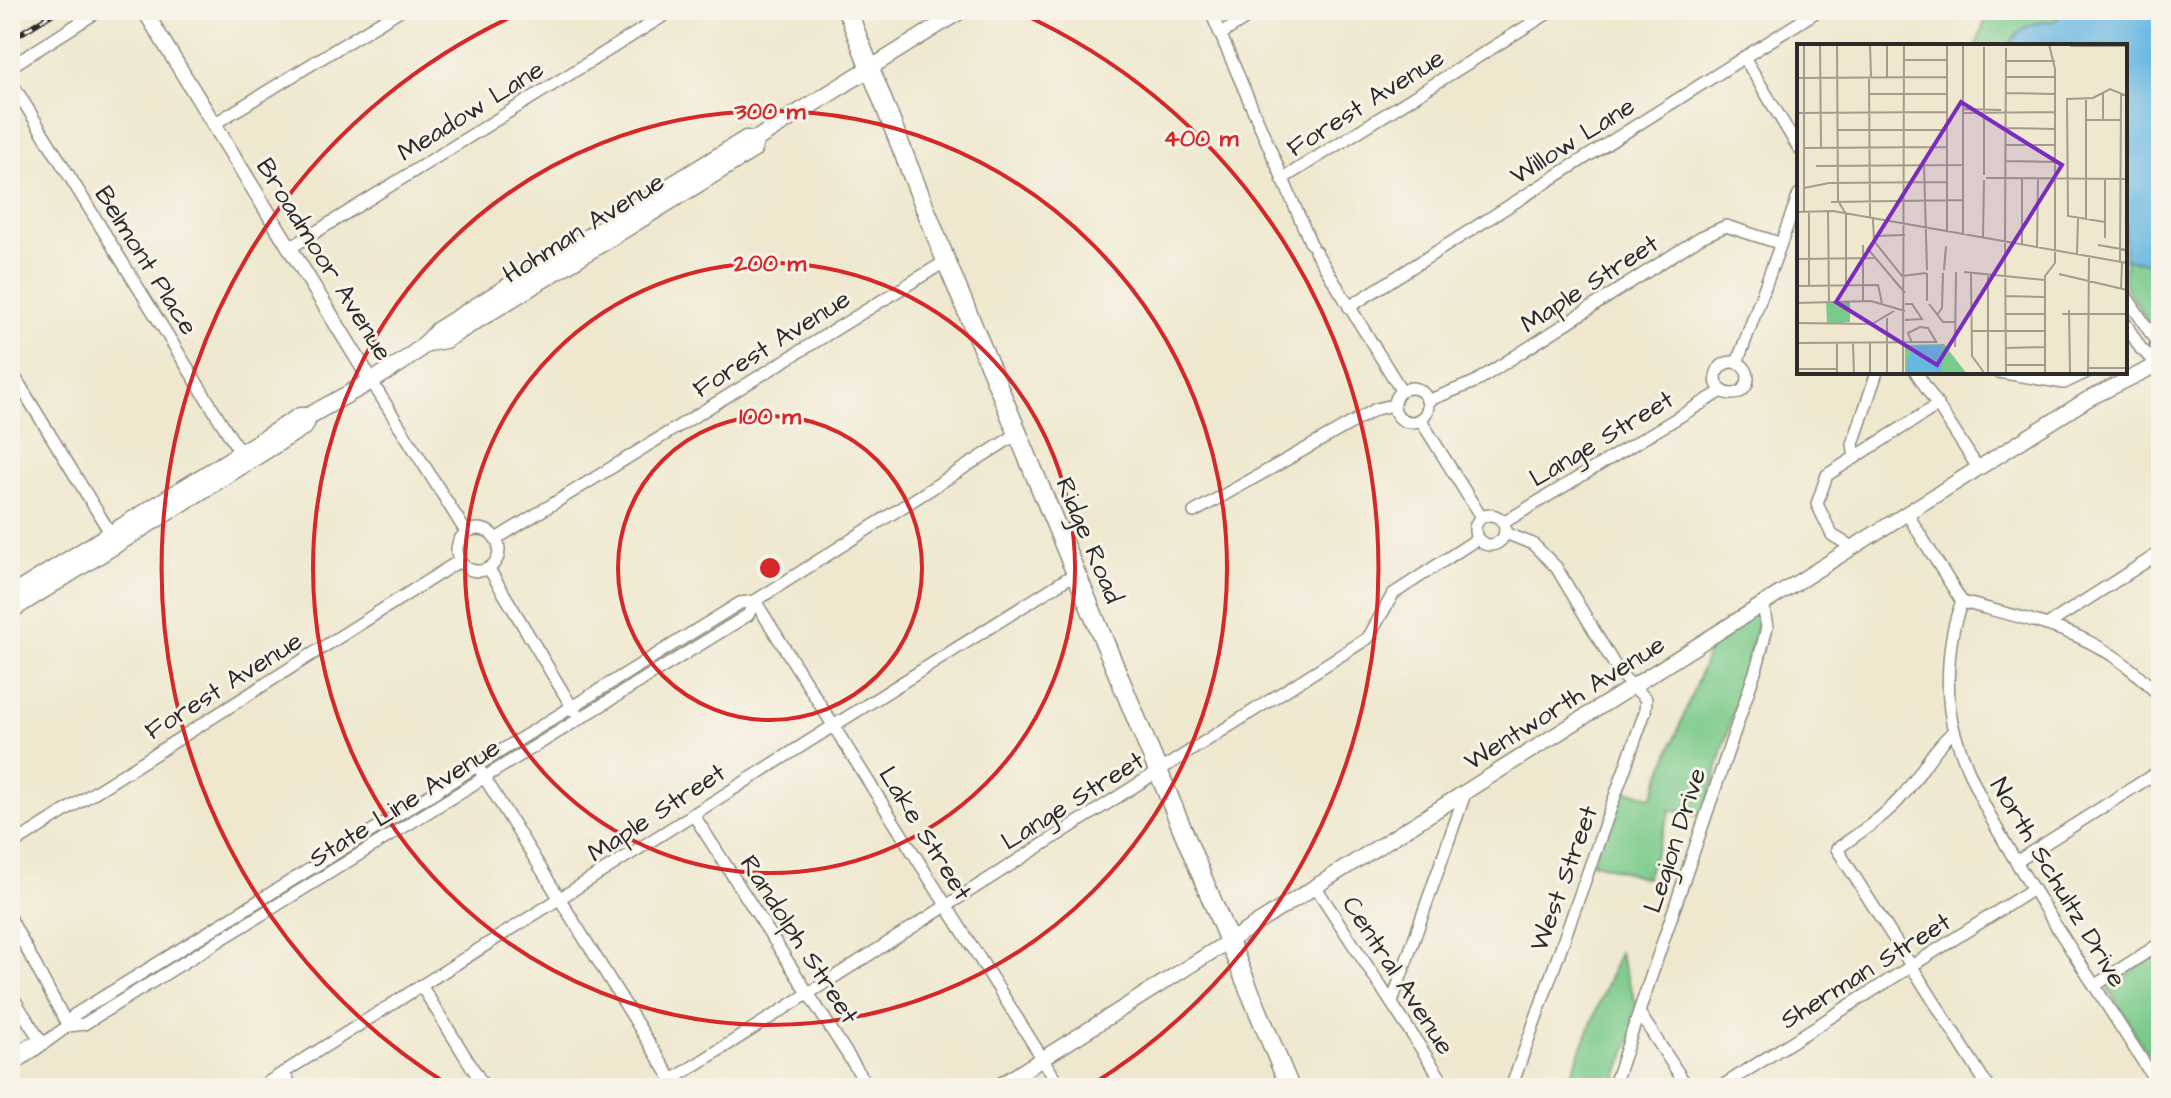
<svg xmlns="http://www.w3.org/2000/svg" width="2171" height="1098" font-family="'Architects Daughter',sans-serif">
<rect width="100%" height="100%" fill="#f7f3e8"/>
<filter id="ink" filterUnits="userSpaceOnUse"><feTurbulence type="fractalNoise" baseFrequency=".0125" numOctaves="2"/><feDisplacementMap in="SourceGraphic" scale="16" xChannelSelector="R" yChannelSelector="G"/><feConvolveMatrix kernelMatrix="1 2 1 2 8 2 1 2 1" color-interpolation-filters="sRGB"/></filter>
<filter id="wash" filterUnits="userSpaceOnUse"><feTurbulence type="fractalNoise" baseFrequency=".006" numOctaves="4" result="noise"/><feDisplacementMap in="SourceGraphic" scale="32" xChannelSelector="R" yChannelSelector="G"/><feGaussianBlur stdDeviation="1.8" result="paint"/><feColorMatrix in="noise" values="0 0 0 0 0 0 0 0 0 0 0 0 0 0 0 0 0 1.4 0 .05"/><feComposite in="paint" operator="in"/></filter>
<g filter="url(#wash)">
<rect width="100%" height="100%" fill="#efe8cf"/>
<g fill="#7aca8b" stroke="#527a5b" stroke-width="2">
<polygon points="1989,10 2161,10 2161,342 2125,286 2125,46 1976,46"/>
<polygon points="1763,605 1704,817 1671,810 1646,878 1592,862 1618,788 1652,797 1715,635"/>
<polygon points="2161,951 2161,1076 2108,988"/>
<polygon points="1619,953 1640,1014 1613,1088 1566,1088"/>
</g>
<path fill="#68b7e2" stroke="#4a7186" stroke-width="2" d="M2066 10H2161V263L2125 260V46H2008C2020 28 2032 21 2054 21Z"/>
</g>
<g filter="url(#ink)">
<g fill="none" stroke-linecap="round" stroke-linejoin="round">
<defs>
<g id="minor">
<polyline points="1210,10 1311,244"/>
<polyline points="1221,34 1259,10"/>
<polyline points="1744,57 1799,149"/>
<polyline points="10,67 100,10"/>
<polyline points="10,80 244,459"/>
<polyline points="214,124 400,10"/>
<polyline points="1282,179 1553,10"/>
<polyline points="290,248 673,10"/>
<polyline points="1315,251 1401,390"/>
<polyline points="2125,294 2155,340 2159,364"/>
<polyline points="1349,307 1819,10"/>
<polyline points="2125,323 2141,349 2159,364"/>
<circle cx="1732" cy="378" r="16"/>
<polyline points="1737,363 1799,194"/>
<polyline points="10,369 114,539"/>
<polyline points="1916,372 1978,468"/>
<polyline points="1998,372 2064,383 2087,372"/>
<polyline points="370,379 466,532"/>
<circle cx="1411" cy="405" r="17"/>
<polyline points="1427,401 1475,382 1701,237 1726,226 1779,243"/>
<polyline points="1420,419 1481,517"/>
<polyline points="1855,458 1853,444 1877,372"/>
<polyline points="1194,512 1376,409 1393,405"/>
<polyline points="1906,512 1962,602"/>
<circle cx="1490" cy="530" r="15"/>
<polyline points="1503,523 1722,391"/>
<circle cx="478" cy="550" r="21"/>
<polyline points="1505,533 1533,544 1556,567 1620,674 1646,699 1645,712 1511,1088"/>
<polyline points="496,539 946,261"/>
<polyline points="1852,547 1832,535 1817,504 1827,475 1938,405"/>
<polyline points="489,569 575,712"/>
<polyline points="755,601 1061,1088"/>
<path d="M1962 602C1947 636 1944 698 1955 734 1976 801 2014 859 2051 918 2087 974 2123 1031 2160 1088"/>
<path d="M1962 602C2044 624 2101 631 2161 698"/>
<polyline points="2047,625 2161,552"/>
<path d="M1954 731C1932 750 1922 772 1904 794 1886 816 1860 832 1837 849L1989 1088"/>
<polyline points="481,772 677,1088"/>
<polyline points="693,814 869,1088"/>
<polyline points="10,846 459,561"/>
<polyline points="2016,862 2161,770"/>
<polyline points="1315,886 1447,1088"/>
<polyline points="10,918 68,1026"/>
<polyline points="2094,986 2161,943"/>
<polyline points="422,987 485,1088"/>
<polyline points="10,993 42,1043"/>
<polyline points="1392,1002 1466,791"/>
<polyline points="1640,1014 1688,1088"/>
<polyline points="68,1026 84,1024 748,615 755,601"/>
<polyline points="10,1057 30,1044 42,1043"/>
<polyline points="10,1068 68,1026 74,1015 740,603 755,601 1017,434"/>
<polyline points="283,1073 293,1088"/>
<polyline points="672,1080 1368,638 1393,594 1477,539"/>
<polyline points="259,1088 1076,573"/>
<polyline points="1613,1088 1758,663 1767,627 1763,605"/>
<polyline points="1719,1088 2033,889"/>
</g>
<g id="tertiary">
<polyline points="144,10 370,379"/>
<polyline points="870,68 963,10"/>
<polyline points="996,1088 2088,399 2161,363"/>
</g>
<g id="secondary">
<polyline points="428,343 445,340 753,150 755,140"/>
<path d="M10 596 300 416H309C347 393 411 365 438 330L746 139 755 140 870 68"/>
<polyline points="10,611 305,426 309,416"/>
</g>
<polyline id="primary" points="847,10 946,261 1290,1088"/>
</defs>
<use href="#minor" stroke="#8d8a7d" stroke-width="14"/>
<use href="#tertiary" stroke="#8d8a7d" stroke-width="17"/>
<use href="#secondary" stroke="#8d8a7d" stroke-width="19"/>
<use href="#primary" stroke="#8d8a7d" stroke-width="21"/>
<use href="#minor" stroke="#fff" stroke-width="11"/>
<use href="#tertiary" stroke="#fff" stroke-width="14"/>
<use href="#secondary" stroke="#fff" stroke-width="16"/>
<use href="#primary" stroke="#fff" stroke-width="18"/>
<defs>
<polyline id="rail" points="10,40 58,10"/>
</defs>
<use href="#rail" stroke="#2b2b2b" stroke-width="6"/>
<use href="#rail" stroke="#f7f3e8" stroke-width="3" stroke-dasharray="9" stroke-linecap="butt"/>
</g>
</g>
<g fill="none" stroke="#d62828" stroke-width="4">
<circle cx="770" cy="568" r="152"/>
<circle cx="770" cy="568" r="305"/>
<circle cx="770" cy="568" r="457"/>
<path d="M452 1087A609 609 0 0 1 522 12M1018 12A609 609 0 0 1 1088 1087"/>
</g>
<g text-anchor="middle" stroke-width="6" stroke-linejoin="round" paint-order="stroke">
<g font-size="26" fill="#2b2b2b" stroke="#f7f3e8">
<text transform="translate(1365 102) rotate(-32)" y="9">Forest Avenue</text>
<text transform="translate(470 110) rotate(-32)" y="9">Meadow Lane</text>
<text transform="translate(1572 140) rotate(-32)" y="9">Willow Lane</text>
<text transform="translate(583 227) rotate(-32)" y="9">Hohman Avenue</text>
<text transform="translate(325 259) rotate(58)" y="9">Broadmoor Avenue</text>
<text transform="translate(147 260) rotate(58)" y="9">Belmont Place</text>
<text transform="translate(1589 283) rotate(-33)" y="9">Maple Street</text>
<text transform="translate(771 343) rotate(-32)" y="9">Forest Avenue</text>
<text transform="translate(1601 438) rotate(-31)" y="9">Lange Street</text>
<text transform="translate(1090 540) rotate(67)" y="9">Ridge Road</text>
<text transform="translate(223 685) rotate(-32)" y="9">Forest Avenue</text>
<text transform="translate(1564 702) rotate(-32)" y="9">Wentworth Avenue</text>
<text transform="translate(1072 800) rotate(-32)" y="9">Lange Street</text>
<text transform="translate(404 802) rotate(-32)" y="9">State Line Avenue</text>
<text transform="translate(656 812) rotate(-33)" y="9">Maple Street</text>
<text transform="translate(926 833) rotate(58)" y="9">Lake Street</text>
<text transform="translate(1674 840) rotate(-72)" y="9">Legion Drive</text>
<text transform="translate(1563 878) rotate(-70)" y="9">West Street</text>
<text transform="translate(2059 882) rotate(59)" y="9">North Schultz Drive</text>
<text transform="translate(800 939) rotate(57)" y="9">Randolph Street</text>
<text transform="translate(1865 970) rotate(-32)" y="9">Sherman Street</text>
<text transform="translate(1399 975) rotate(57)" y="9">Central Avenue</text>
</g>
</g>
<g transform="translate(1797 44)">
<rect width="330" height="330" fill="#efe8cf"/>
<path d="M29 258H53V278L30 280ZM147 300 170 330H108V301Z" fill="#7aca8b"/>
<path d="M118 302H145V330H109L110 315Z" fill="#68b7e2"/>
<path fill="none" stroke="#a19c8d" stroke-width="2" d="M7 0V167M23 0 24 104M40 0 41 157 49 170V242M73 0 74 33M90 0V33M150 0V187M166 0V190M189 1 245 0M273 2H330M107 16H150M209 17H258M72 33 73 174M208 33H258M0 34 150 33M209 49 258 50M72 50H150M167 65 204 66M0 69 150 68M167 69 258 68M289 76H324M306 76V49M209 84 258 85M40 86H150M208 101H258M7 104 150 103M209 117 258 118M127 121 130 226M19 122 167 121M187 131V3M189 134 330 135M308 135V194M7 144 32 139 150 138M34 158 166 156M31 167 32 257M0 168 36 167 330 219M12 168V242M76 175 77 197 105 232 129 229M289 176V56M308 178 271 172 270 55 296 54 313 45 330 52M76 192 108 191M186 193 187 136M208 197 209 330M208 197 209 4M225 200V134M301 201 330 206M240 203 241 134M70 204 108 249M280 210 281 175M0 215 77 214M323 218 324 50M147 226 149 202M167 228 248 236M174 229 175 312 188 330M262 230 330 246M0 242 81 241 85 259M324 245 325 218M209 252 248 253M66 257V201M130 257V229M0 259 74 257 108 267M132 260 146 278H159M272 266 273 330M209 270H248M265 270H330M140 271 145 264 146 229M90 274V330M108 276 125 275 115 260H108M0 279 75 280 97 267M175 287H248M0 299 140 298M40 299V330M56 299 57 330M73 299V330M115 299 111 289 123 283 131 284 140 299M158 303 159 228M209 304 248 303M209 321H248M291 324H330M0 325H40M106 330 107 0M191 330V232M248 330V232L258 219V25L252 0M291 330 292 212"/>
<path fill="#7b2cbf" fill-opacity="0.15" stroke="#7b2cbf" stroke-width="4" d="M164 58 265 121 140 321 39 258Z"/>
<rect width="330" height="330" fill="none" stroke="#2b2b2b" stroke-width="4"/>
</g>
<circle cx="770" cy="568" r="12" fill="#d62828" stroke="#f7f3e8" stroke-width="4"/>
<g font-size="24" text-anchor="middle" font-weight="bold" fill="#d62828" stroke="#f7f3e8" stroke-width="6" stroke-linejoin="round" paint-order="stroke">
<text x="770" y="119">300 m</text>
<text x="1201" y="146">400 m</text>
<text x="770" y="271">200 m</text>
<text x="770" y="424">100 m</text>
</g>
<rect width="2171" height="1098" fill="none" stroke="#f7f3e8" stroke-width="40"/>
</svg>
